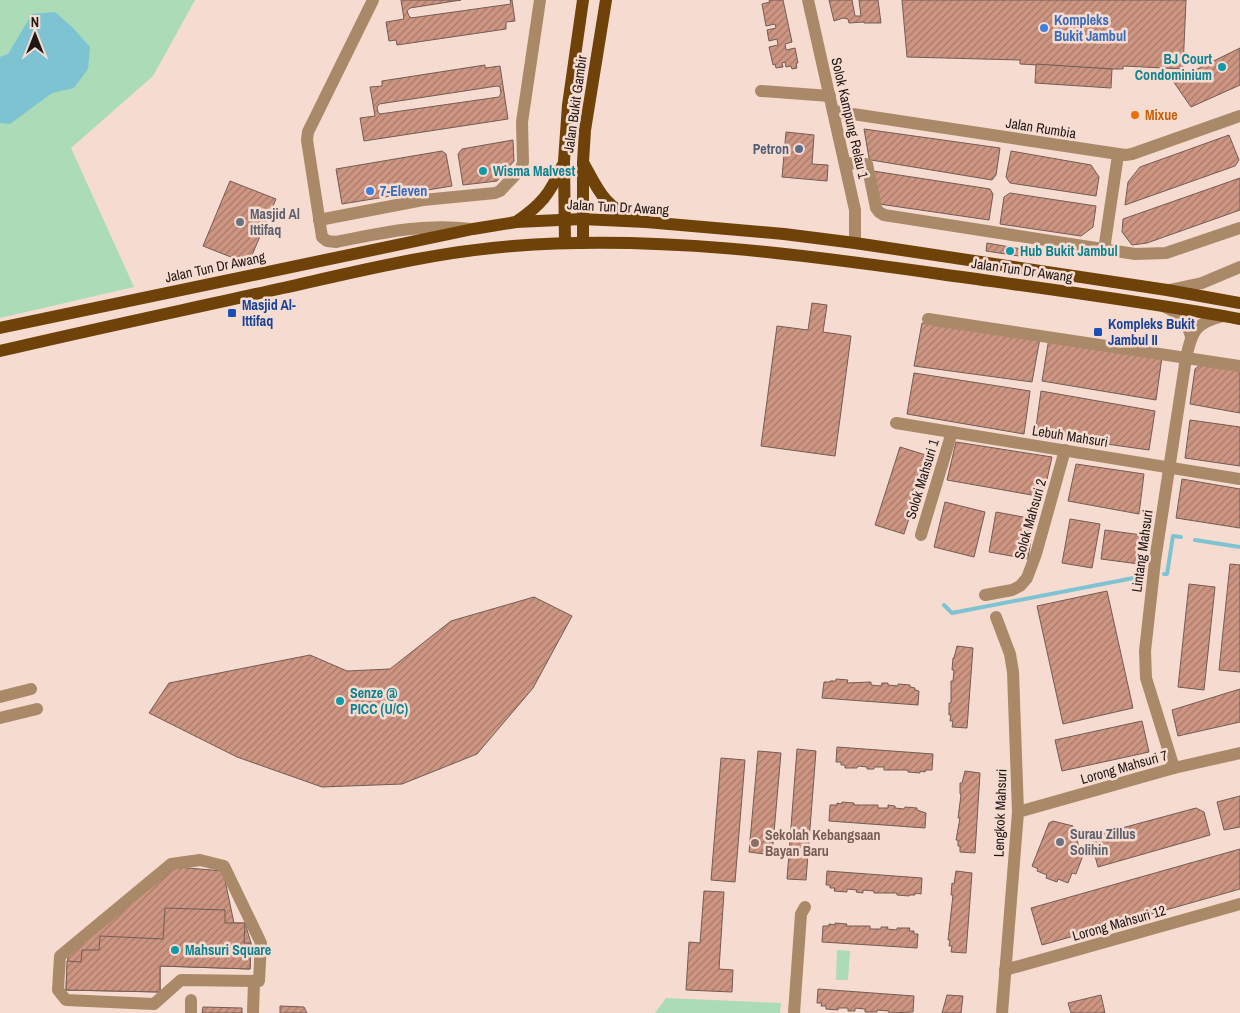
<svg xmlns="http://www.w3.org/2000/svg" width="1240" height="1013" font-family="'Archivo Narrow',sans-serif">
<defs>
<pattern id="building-hatch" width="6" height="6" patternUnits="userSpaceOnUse" patternTransform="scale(1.25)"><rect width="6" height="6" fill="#cd9582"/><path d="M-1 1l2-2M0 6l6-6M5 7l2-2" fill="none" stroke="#a67969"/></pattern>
</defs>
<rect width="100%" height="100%" fill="#f6dbd1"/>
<g fill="#abdbb7">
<polygon points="0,0 195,0 153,76 71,148 134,287 0,318"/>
<polygon points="837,950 850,951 848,980 836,980"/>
<polygon points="666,998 781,1003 780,1013 655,1013"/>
</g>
<polygon fill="#7dc3d1" points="55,12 73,28 90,47 88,69 74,88 52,93 10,124 0,123 0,57 8,54 32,14"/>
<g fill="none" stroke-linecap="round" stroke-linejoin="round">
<g stroke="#7dc3d1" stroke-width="4">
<polyline points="1195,540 1240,547"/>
<polyline points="1164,574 1167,574 1173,536 1181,537"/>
<polyline points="944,605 952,613 1144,576"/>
</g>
</g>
<g fill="url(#building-hatch)" stroke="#735c54" fill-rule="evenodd">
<polygon points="401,0 461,0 410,8 407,11 409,16 411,18 511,4 510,0 512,0 515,21 506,22 506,29 397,45 396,40 389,41 386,22 404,19"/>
<polygon points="769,0 783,0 792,42 785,44 786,50 795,48 798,63 796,63 797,68 792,69 791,66 786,67 785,62 782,63 783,67 776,68 775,64 773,65 769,47 778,45 777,39 769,41 767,30 776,28 775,24 766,26 762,4 770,2"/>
<polygon points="829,0 852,0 855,16 861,16 859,0 878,0 881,23 864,23 864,22 849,23 848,19 843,18 834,21"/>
<polygon points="902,0 1186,0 1183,69 1123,66 1123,69 1112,69 1020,64 1020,60 907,57"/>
<polygon points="1240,48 1240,85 1191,107 1173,81"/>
<polygon points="1036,64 1112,69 1111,88 1035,83"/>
<path d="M485 65V68L500 66 508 119 364 141 360 118 375 116 370 87 382 86V81ZM497 86 500 87 501 93 499 97 380 114 378 112 377 107 379 104Z"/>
<polygon points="864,129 1000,148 996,175 992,180 871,160 869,158"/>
<polygon points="786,132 814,135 812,164 828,165 827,181 782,177"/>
<polygon points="1229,135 1239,160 1235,166 1125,205 1128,182 1140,167"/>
<polygon points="513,140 514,161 497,181 463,185 458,154 462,149"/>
<polygon points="442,151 446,154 452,186 342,204 336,169"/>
<polygon points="1011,151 1091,165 1099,177 1096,196 1010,183 1006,177"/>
<polygon points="873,171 990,189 993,194 989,220 879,204"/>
<polygon points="1240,178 1240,210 1147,243 1132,245 1122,232 1123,219"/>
<polygon points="230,181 276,199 252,255 236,259 203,246"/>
<polygon points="1010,193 1096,206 1093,227 1081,236 1000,224 1004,197"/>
<polygon points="987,243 1033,251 1032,258 986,251"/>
<polygon points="812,303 827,305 823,332 851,336 835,456 761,446 777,326 808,330"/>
<polygon points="922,323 1040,338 1032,382 914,366"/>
<polygon points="1049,338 1162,357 1156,400 1042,381"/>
<polygon points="1201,364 1240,371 1240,413 1190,404 1195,369"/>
<polygon points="914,373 1030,391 1024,434 907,414"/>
<polygon points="1041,391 1155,411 1149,450 1035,434"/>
<polygon points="1190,420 1240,427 1240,466 1185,458"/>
<polygon points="956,442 1052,457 1043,497 947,480"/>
<polygon points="900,447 929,456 904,534 875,525"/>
<polygon points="1076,464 1144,474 1139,514 1068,501"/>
<polygon points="1182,479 1240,489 1240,528 1176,518"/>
<polygon points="945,502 985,512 974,557 934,547"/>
<polygon points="996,512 1034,519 1028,559 989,552"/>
<polygon points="1070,519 1100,524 1092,568 1062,563"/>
<polygon points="1105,530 1142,535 1139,564 1101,559"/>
<polygon points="1230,564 1240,565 1240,672 1219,670"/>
<polygon points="1189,584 1215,587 1204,690 1178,687"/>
<polygon points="1107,591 1133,708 1063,724 1037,606"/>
<polygon points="534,597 572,616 533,688 477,754 402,784 322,787 237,757 149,713 169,683 310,655 347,671 390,669 451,621"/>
<polygon points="957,646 973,648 967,728 952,727 953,721 950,721 951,715 949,715 949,703 951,703 951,681 953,681 954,670 952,670 953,658 954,658"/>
<polygon points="836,679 848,680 847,683 871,682 871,685 881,686 882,683 888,683 888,685 898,686 898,684 910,685 910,687 915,688 915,690 919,691 918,705 822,698 824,682 830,682 830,681 836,681"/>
<polygon points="1240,689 1240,722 1178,736 1172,710"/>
<polygon points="1142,721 1149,752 1062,771 1055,740"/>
<polygon points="837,747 933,754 932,770 926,770 925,772 920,771 920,773 908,772 908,770 884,770 884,767 874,767 874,769 867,769 867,767 858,766 857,768 845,768 845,765 841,765 841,762 836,762"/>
<polygon points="797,749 816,751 806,880 787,879"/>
<polygon points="758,751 781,753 772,855 749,852"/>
<polygon points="721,758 745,760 735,882 711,880"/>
<polygon points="965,771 980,773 975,853 960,852 960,846 958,846 958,840 956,840 960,818 958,818 961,795 960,794 960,783 962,783"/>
<polygon points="1240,796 1240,827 1224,830 1217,802"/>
<polygon points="842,802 854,803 854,805 878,805 878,808 888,808 888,805 895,806 895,808 904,809 905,807 917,808 917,810 926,813 925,828 829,821 830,805 837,805 837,803 842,804"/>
<polygon points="1196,808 1204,812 1210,835 1098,867 1092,845 1096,835"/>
<polygon points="1053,821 1073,826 1082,858 1076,874 1072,873 1068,883 1058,879 1057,882 1046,878 1047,875 1037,871 1038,869 1032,866 1049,823"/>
<polygon points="1240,849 1240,889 1042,945 1031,908"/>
<polygon points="176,867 223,871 234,923 245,923 251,943 250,969 160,966 160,992 66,990 68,955"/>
<polygon points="827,871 922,878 921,894 915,893 915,895 909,895 909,896 897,895 897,893 874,893 874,891 863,890 863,893 856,892 857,890 847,889 847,892 834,891 835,888 830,888 830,885 826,885"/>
<polygon points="956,871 972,873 966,953 951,952 952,946 949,946 950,940 948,940 953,895 951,895 952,883 954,884"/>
<polygon points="704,891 724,892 719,969 733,970 732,992 686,990 689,942 700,943"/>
<polygon points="165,908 225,910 225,923 245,923 244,943 251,943 250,969 160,966 160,992 66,990 67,961 81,962 82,950 99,950 100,936 163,939"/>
<polygon points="835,923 847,924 846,926 870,926 870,929 881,929 881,927 888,927 887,929 897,930 897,928 910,928 909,931 914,931 914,934 918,934 917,948 822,942 823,926 829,926 829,924 835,925"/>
<polygon points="818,989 914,996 913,1012 889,1013 889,1011 877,1010 877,1012 865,1012 865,1009 855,1008 855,1011 848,1011 848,1008 838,1008 838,1010 826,1009 826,1006 821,1006 822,1003 817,1003"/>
<polygon points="947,995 963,996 961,1013 942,1013"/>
<polygon points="1101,995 1105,1013 1071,1013 1068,1003"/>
<polygon points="280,1006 304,1007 307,1013 280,1013"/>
<polygon points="203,1007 242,1008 242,1013 202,1013"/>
</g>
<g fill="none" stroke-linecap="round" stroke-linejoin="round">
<g stroke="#aa8969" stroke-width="12">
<path d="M373 0 308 132 307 140 322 237 327 241 336 242C381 233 425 223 471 229"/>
<polyline points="808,0 855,210 855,243"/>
<polyline points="761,91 830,96"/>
<polyline points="833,111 1125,155 1132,154 1240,116"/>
<polyline points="845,163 867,164 876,208 879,212 884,215 1135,254 1166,253 1240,228"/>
<polyline points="319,220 423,200 495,193 500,191 521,169 523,162 522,122 540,0"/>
<polyline points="1104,250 1118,155"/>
<polyline points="1169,290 1202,283 1240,267"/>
<path d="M1165 307C1179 313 1186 321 1191 336"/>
<polyline points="928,319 1240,366"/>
<polyline points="896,423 1240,479"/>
<polyline points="921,535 952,432"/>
<polyline points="985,595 1012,590 1020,586 1027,578 1036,554 1065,450"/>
<polyline points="996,617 1010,654 1013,672 1018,812 1002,1013"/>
<polyline points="0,697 31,689"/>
<polyline points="0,718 37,709"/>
<path d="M1174 768 1146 678 1145 651 1155 561 1186 358C1192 331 1195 323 1223 316"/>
<polyline points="1018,812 1174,768 1240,753"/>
<polygon points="200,860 224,866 261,943 259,981 181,980 154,1004 66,1000 58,990 60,956 171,864"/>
<polyline points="1005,970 1240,904"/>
<polyline points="191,1013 191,1000"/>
<polyline points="253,1013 254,981"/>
<polyline points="794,1013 801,914 805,907"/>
</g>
<g stroke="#6f4209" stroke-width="12">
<path d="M584 164C598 190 606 209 635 218"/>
<path d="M516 222C541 205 550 194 562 166"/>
<polyline points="565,243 564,161 568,105 583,0"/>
<polyline points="583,243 583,162 585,130 606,0"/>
<polyline points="0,328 473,229 516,222 582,219 646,222 784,234 855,243 1167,290 1240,303"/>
<path d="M0 351C94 329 189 309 283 288 359 271 435 252 513 246 658 235 798 254 940 274 1040 288 1141 301 1240 319"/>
</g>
</g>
<g fill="#3f7fe0" stroke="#f6dbd1" stroke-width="2">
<circle cx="1044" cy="28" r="5"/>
<circle cx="370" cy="191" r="5"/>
</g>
<g fill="#0f9aa8" stroke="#f6dbd1" stroke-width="2">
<circle cx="1222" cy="67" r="5"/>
<circle cx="483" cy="171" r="5"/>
<circle cx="1010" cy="251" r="5"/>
<circle cx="340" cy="701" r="5"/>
<circle cx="175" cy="950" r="5"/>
</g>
<circle fill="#e8710a" stroke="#f6dbd1" stroke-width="2" cx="1135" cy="115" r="5"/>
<circle fill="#5c6f8a" stroke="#f6dbd1" stroke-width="2" cx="799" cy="149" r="5"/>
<g fill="#6b7280" stroke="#f6dbd1" stroke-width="2">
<circle cx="240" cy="222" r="5"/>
<circle cx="1060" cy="842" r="5"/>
</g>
<g fill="#1a4fb4" stroke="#f6dbd1" stroke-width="2">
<rect x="227" y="308" width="10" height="10" rx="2.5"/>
<rect x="1093" y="327" width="10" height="10" rx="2.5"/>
</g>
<circle fill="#8d6e63" stroke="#f6dbd1" stroke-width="2" cx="755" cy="843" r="5"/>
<g text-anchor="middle" stroke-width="5" stroke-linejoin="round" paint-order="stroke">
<g font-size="14" font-weight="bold" fill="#366cbe" stroke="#f6dbd1" text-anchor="start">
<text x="1054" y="25">Kompleks<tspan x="1054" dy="16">Bukit Jambul</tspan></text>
<text x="380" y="196">7-Eleven</text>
</g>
<g font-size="14" font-weight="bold" fill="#0d838f" stroke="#f6dbd1" text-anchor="start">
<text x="1212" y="64" text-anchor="end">BJ Court<tspan x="1212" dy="16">Condominium</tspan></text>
<text x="493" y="176">Wisma Malvest</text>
<text x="1020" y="256">Hub Bukit Jambul</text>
<text x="350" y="698">Senze @<tspan x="350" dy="16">PICC (U/C)</tspan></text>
<text x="185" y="955">Mahsuri Square</text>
</g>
<g font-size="14" fill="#201714" stroke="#f6dbd1">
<text transform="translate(575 104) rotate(-82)" y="5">Jalan Bukit Gambir</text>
<text transform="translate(850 118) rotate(77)" y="5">Solok Kampung Relau 1</text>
<text transform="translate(1041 128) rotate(9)" y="5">Jalan Rumbia</text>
<text transform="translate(618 207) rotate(3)" y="5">Jalan Tun Dr Awang</text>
<text transform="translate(215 267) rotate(-12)" y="5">Jalan Tun Dr Awang</text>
<text transform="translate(1022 270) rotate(8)" y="5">Jalan Tun Dr Awang</text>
<text transform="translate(1070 436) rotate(9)" y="5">Lebuh Mahsuri</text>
<text transform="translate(922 479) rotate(-73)" y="5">Solok Mahsuri 1</text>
<text transform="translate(1030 519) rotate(-74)" y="5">Solok Mahsuri 2</text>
<text transform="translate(1142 551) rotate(-82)" y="5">Lintang Mahsuri</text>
<text transform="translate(1124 767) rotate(-16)" y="5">Lorong Mahsuri 7</text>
<text transform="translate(1000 813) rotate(-88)" y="5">Lengkok Mahsuri</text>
<text transform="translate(1119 923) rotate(-16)" y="5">Lorong Mahsuri 12</text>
</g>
<g font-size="14" font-weight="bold" fill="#c56008" stroke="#f6dbd1" text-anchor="start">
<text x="1145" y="120">Mixue</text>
</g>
<g font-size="14" font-weight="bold" fill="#4e5e75" stroke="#f6dbd1" text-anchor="end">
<text x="789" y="154">Petron</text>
</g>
<g font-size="14" font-weight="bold" fill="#5b616d" stroke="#f6dbd1" text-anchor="start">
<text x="250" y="219">Masjid Al<tspan x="250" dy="16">Ittifaq</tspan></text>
<text x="1070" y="839">Surau Zillus<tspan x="1070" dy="16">Solihin</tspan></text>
</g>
<g font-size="14" font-weight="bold" fill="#164399" stroke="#f6dbd1" text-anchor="start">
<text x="242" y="310">Masjid Al-<tspan x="242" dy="16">Ittifaq</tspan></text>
<text x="1108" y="329">Kompleks Bukit<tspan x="1108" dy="16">Jambul II</tspan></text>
</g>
<g font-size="14" font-weight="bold" fill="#785e54" stroke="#f6dbd1" text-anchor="start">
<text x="765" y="840">Sekolah Kebangsaan<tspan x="765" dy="16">Bayan Baru</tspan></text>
</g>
</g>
<g transform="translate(35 35)" stroke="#f6dbd1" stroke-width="4" paint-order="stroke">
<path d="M0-4L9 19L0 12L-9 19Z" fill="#201714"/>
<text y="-8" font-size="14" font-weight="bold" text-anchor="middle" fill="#201714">N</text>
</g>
</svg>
